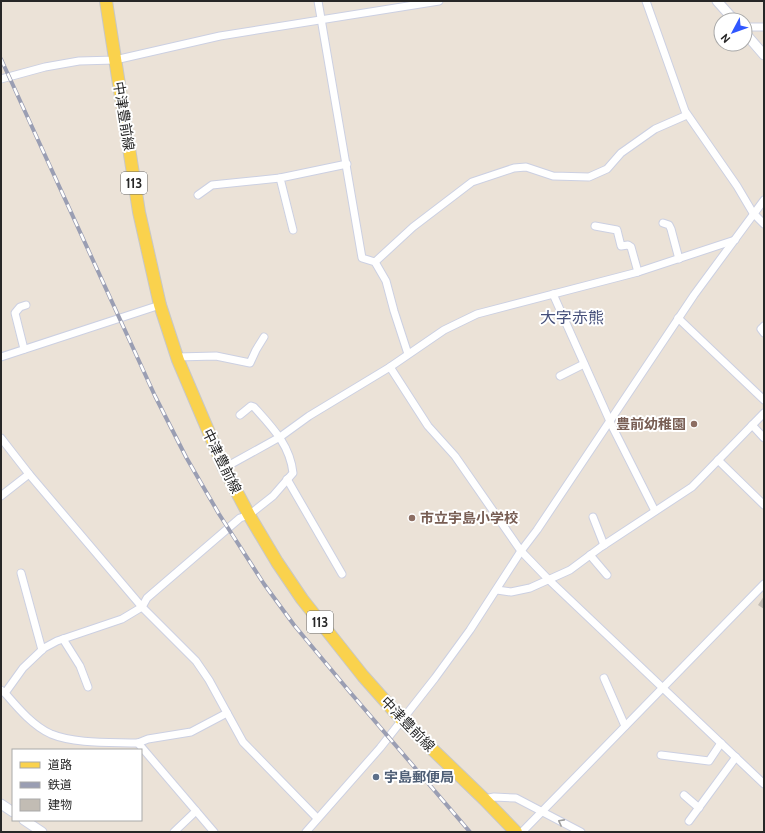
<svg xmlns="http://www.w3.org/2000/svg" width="765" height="833" font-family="Cabin,'Noto Sans JP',sans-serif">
<rect width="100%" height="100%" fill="#ebe2d7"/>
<polygon fill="#c2bcb4" points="764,596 764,609 758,605"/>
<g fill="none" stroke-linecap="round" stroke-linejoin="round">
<defs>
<g id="minor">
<polyline points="318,1 362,258 375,262 386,281 394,311 408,354"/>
<polyline points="646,1 685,111 737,186 753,213 764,224"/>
<polyline points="745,27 764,27"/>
<polyline points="1,79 45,67 79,61 115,60 220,36 439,1"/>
<polyline points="198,195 212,185 280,178"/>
<polyline points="663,223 669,225 671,229 679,259"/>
<polyline points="595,226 617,230 621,246 628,245 631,247 638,272"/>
<polyline points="293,230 280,178 347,164"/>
<polyline points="375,262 413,227 472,182 514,168 526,167 553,176 589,177 607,169 621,153 655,129 687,115"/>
<polyline points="553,294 613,428 655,511"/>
<polyline points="678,318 764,400"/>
<polyline points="764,326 761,329 764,333"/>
<polyline points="24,349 15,313 20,307 26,305"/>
<polyline points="1,357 160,305"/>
<polyline points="177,357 216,356 250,363 256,350 264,337"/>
<polyline points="390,367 428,426 455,456 521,551 548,579 764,784"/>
<polyline points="560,376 584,364"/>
<polyline points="752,425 764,438"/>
<polyline points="1,438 29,474 142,607 196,661 209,680 243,742 317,818"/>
<polyline points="718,460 764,505"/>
<polyline points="224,468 280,437 309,416 390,367 444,330 477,314 638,272 735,240"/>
<polyline points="287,479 342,574"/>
<polyline points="1,496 29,474"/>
<polyline points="593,517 604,545"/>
<polyline points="590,555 607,575"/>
<polyline points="21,573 42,650"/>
<polyline points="497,590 511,592 530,588 570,570 601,547 692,487 764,413"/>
<polyline points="63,639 80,666 88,687"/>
<polyline points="604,678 625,726"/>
<path d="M1 690 5 693C18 708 33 726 51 734 75 744 112 742 138 743L148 739 191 732 227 713"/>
<path d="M5 693 23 668 44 648 57 641 122 619 142 607 147 598 240 518 249 515 273 496 293 473C290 445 272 427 254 407L251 406 240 415"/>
<polyline points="138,743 214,832"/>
<polyline points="661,755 709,761 721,743"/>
<polyline points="684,795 699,808"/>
<polyline points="484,799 494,797 516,798 581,832"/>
<polyline points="689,821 736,757"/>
<polyline points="174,832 196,811"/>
<polyline points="306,832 380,748 435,678 470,630 521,551 537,530 694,295 764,200"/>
<polyline points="522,832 764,584"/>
</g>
<g id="tertiary">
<polyline points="717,1 734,20"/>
<polyline points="745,33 764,55"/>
<polyline points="1,804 13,812"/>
<polyline points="24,820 42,832"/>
</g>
<polyline id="primary" points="106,1 139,212 160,305 178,360 224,468 249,515 277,562 302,599 363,676 402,720 484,799 516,832"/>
</defs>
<use href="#minor" stroke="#ccd0e2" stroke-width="9"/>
<use href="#tertiary" stroke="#ccd0e2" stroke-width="11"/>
<use href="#primary" stroke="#c7c7c7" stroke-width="14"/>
<use href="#minor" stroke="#fff" stroke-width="7"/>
<use href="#tertiary" stroke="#fff" stroke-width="9"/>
<use href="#primary" stroke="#fad24d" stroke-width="12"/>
<defs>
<polyline id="rail" points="1,59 155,396 186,457 219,514 264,584 294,625 349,691 470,832"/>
</defs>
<use href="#rail" stroke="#9a9eb3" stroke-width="4"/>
<use href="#rail" stroke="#fff" stroke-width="2.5" stroke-dasharray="8" stroke-linecap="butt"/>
</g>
<defs><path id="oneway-chevron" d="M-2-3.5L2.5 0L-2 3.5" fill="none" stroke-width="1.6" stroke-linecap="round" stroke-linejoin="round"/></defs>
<use stroke="#9e9e9e" href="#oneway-chevron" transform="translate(561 822) rotate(-152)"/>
<g fill="#8d6e63" stroke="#fff" stroke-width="1.5">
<circle cx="694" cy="424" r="4"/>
<circle cx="412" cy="518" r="4"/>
</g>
<circle fill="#5c6f8a" stroke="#fff" stroke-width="1.5" cx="376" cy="777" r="4"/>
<g text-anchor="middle" stroke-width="4" stroke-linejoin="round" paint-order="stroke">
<g fill="#fff" stroke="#686868" stroke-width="1">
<rect x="121" y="172" width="26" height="22" rx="3"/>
<rect x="307" y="611" width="26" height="22" rx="3"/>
</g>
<g font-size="13" font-weight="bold" fill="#272727">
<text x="134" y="188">113</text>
<text x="320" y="627">113</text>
</g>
<g font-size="14" fill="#272727" stroke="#fff">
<text transform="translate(124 116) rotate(81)" y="5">中津豊前線</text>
<text transform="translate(222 461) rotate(64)" y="5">中津豊前線</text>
<text transform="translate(408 724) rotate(46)" y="5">中津豊前線</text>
</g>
<g font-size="14" font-weight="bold" fill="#785e54" stroke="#fff" text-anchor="end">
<text x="686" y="429">豊前幼稚園</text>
<text x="420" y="523" text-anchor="start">市立宇島小学校</text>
</g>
<g font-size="14" font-weight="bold" fill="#4e5e75" stroke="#fff" text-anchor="start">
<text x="384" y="782">宇島郵便局</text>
</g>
<g font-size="16" fill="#454f7a" stroke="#fff">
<text x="572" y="323">大字赤熊</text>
</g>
</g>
<rect width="765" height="833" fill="none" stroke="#272727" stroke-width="4"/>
<rect x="12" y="749" width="130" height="72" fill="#ffffff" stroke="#a9a9a9"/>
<rect x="20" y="762" width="20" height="6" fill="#fad24d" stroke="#a9a9a9"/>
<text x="48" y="769" font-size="12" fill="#272727">道路</text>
<rect x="20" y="782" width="20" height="6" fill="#9a9eb3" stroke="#a9a9a9"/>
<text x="48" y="789" font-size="12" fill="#272727">鉄道</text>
<rect x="20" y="799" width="20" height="12" fill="#c2bcb4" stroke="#a9a9a9"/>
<text x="48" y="809" font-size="12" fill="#272727">建物</text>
<g transform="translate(733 32) rotate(229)"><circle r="19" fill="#ffffff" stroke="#a9a9a9"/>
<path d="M0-3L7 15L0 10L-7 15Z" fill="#3057ff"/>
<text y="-6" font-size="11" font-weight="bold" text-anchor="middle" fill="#272727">N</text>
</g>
</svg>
